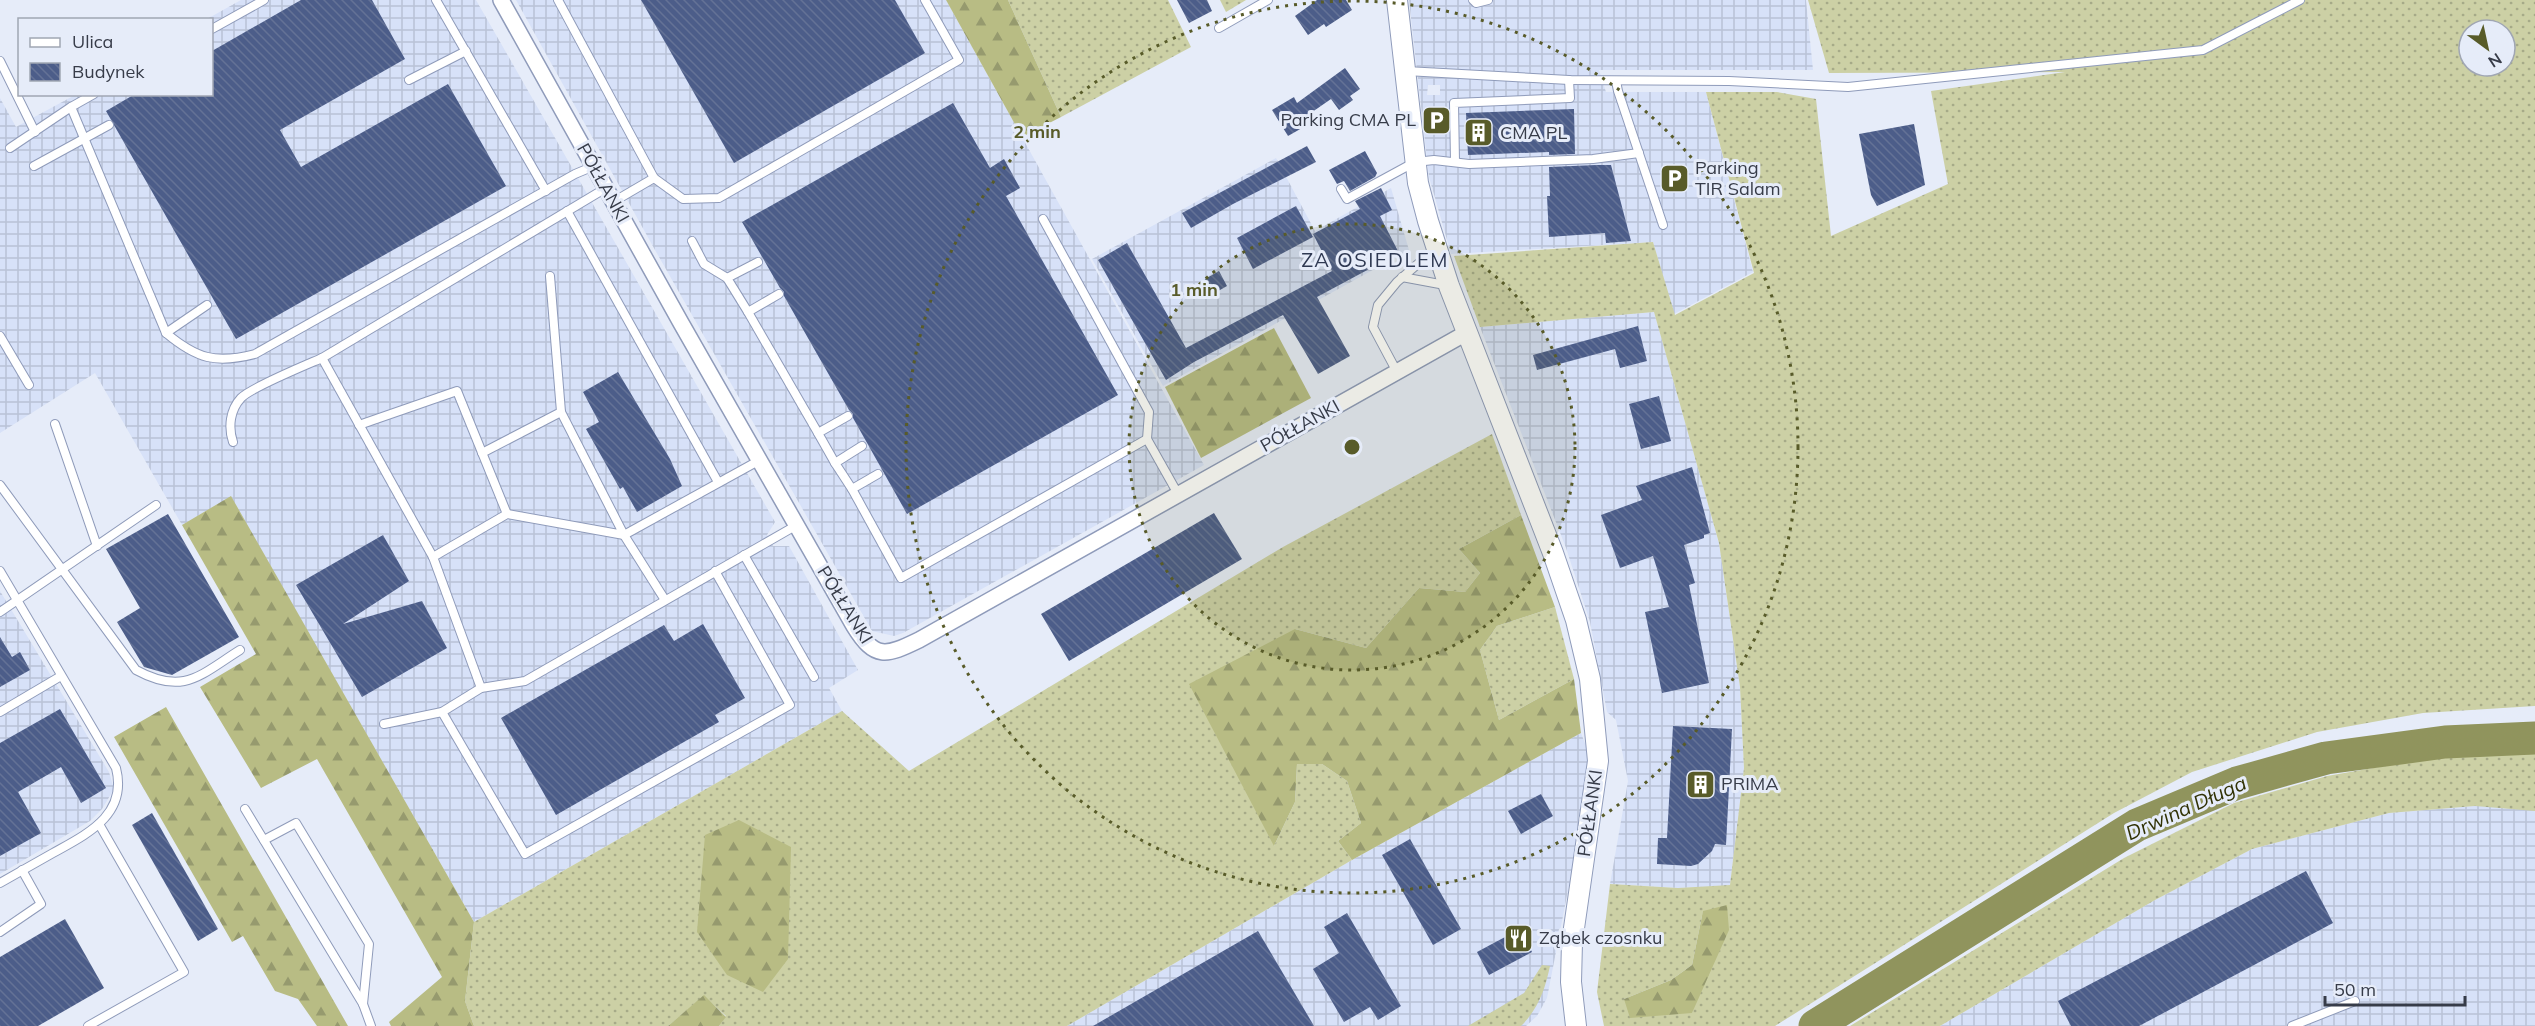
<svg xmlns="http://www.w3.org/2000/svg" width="2535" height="1026" font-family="Mulish,sans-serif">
<defs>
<pattern id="industrial-grid" width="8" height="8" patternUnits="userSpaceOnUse" patternTransform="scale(1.5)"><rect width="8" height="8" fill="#d7e1f8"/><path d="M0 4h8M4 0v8" fill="none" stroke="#b9c2d6"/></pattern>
<pattern id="grass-dots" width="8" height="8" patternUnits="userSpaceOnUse" patternTransform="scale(1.5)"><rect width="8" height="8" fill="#ccd0a5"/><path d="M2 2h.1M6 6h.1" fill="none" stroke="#a6aa88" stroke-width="1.8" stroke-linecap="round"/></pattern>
<pattern id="forest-firs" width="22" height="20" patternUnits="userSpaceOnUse" patternTransform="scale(1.5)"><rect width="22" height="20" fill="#b8bc84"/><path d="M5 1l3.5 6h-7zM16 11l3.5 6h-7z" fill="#969a6e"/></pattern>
<pattern id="building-back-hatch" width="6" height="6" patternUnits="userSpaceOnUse" patternTransform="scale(1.5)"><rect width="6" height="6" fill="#4c5d89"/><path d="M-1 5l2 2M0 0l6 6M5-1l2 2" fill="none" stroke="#647296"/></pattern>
</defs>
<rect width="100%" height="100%" fill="#e6ecf9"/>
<g fill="url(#industrial-grid)" fill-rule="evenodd">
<polygon points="241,0 476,0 775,522 767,535 773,546 789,546 858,670 829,688 842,711 474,922 231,497 182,525 95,373 0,433 0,98 16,127 75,95 212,94 212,20 207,19"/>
<polygon points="516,0 946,0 1204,465 903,633 894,636 872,631 655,250"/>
<path d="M1409 0H1806L1813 70H1599L1606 92H1706L1753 272 1674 314 1653 242 1451 254 1429 177ZM1428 85H1440V95H1427Z"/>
<polygon points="1276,158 1315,231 1391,188 1409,250 1163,386 1092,259"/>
<polygon points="1654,312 1719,543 1740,687 1744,768 1730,886 1678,888 1610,884 1628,781 1616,720 1607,712 1590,622 1566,548 1480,327"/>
<polygon points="0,591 109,772 114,789 102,809 90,821 0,874"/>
<polygon points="1581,733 1591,759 1579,834 1547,998 1537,1016 1526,1026 1067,1026 1352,860"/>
<polygon points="2475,806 2535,806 2535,1026 1940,1026 2155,900 2252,849 2389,813"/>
</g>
<g fill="url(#grass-dots)" fill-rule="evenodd">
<polygon points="1008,0 1168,0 1191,47 1061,117"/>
<polygon points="1220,0 1246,0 1226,12"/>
<path d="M1808 0H2535V706L2423 713 2317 732 2192 772 2114 813 1775 1026H1604L1597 992 1610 884 1678 888 1730 885 1744 768 1740 687 1719 543 1654 312 1480 327 1454 256 1653 242 1675 315 1754 273 1706 92H1777L1816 99 1831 236 1948 184 1931 91 2065 72 1829 73ZM2469 30H2505V66H2469ZM1703 911 1692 1013 1624 999 1671 980 1692 965Z"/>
<polygon points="1492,434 1521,515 1459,549 1480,573 1465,592 1419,588 1366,648 1295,629 1274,846 1295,802 1297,764 1322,764 1347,781 1361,823 1338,841 1352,860 1067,1026 719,1026 726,1016 704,996 668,1026 474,1026 465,1001 474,922 842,711 909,771 1283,547"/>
<polygon points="1555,607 1574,679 1499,720 1480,650 1497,626"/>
<polygon points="2535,751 2535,811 2475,806 2389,813 2252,849 2155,900 1940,1026 1850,1026 2124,858 2234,803 2327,776 2453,754"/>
<path d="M1542 965 1550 966C1545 989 1539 1008 1521 1026H1468L1524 993Z"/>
</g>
<g fill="url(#forest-firs)">
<polygon points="946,0 1008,0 1061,117 1022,137"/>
<polygon points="1274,328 1311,398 1201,458 1165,387"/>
<polygon points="231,496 474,922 465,1001 474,1026 391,1026 389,1022 442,977 317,759 261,788 200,687 256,654 182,525"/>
<polygon points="1521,515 1555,607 1497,626 1480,650 1499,720 1574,679 1581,733 1352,860 1338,841 1361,823 1347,781 1322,764 1297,764 1295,802 1274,846 1189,684 1295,629 1366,648 1419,588 1465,592 1480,573 1459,549"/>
<polygon points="166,707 348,1026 317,1026 298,999 275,991 243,936 232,942 114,737"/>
<polygon points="739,820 791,847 788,959 763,992 727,975 697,932 705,835"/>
<polygon points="1727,905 1729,930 1692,1013 1630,1018 1624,999 1671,980 1692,965 1703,911"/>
<polygon points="704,995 726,1017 719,1026 668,1026"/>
</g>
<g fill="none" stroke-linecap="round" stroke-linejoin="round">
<polyline stroke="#90945d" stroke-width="33" points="1815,1026 2137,825 2237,783 2326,758 2445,742 2535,738"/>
</g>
<g fill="url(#building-back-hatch)">
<polygon points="301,0 372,0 405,59 280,130 301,167 448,84 506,186 236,339 106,111 135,94 212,94 212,51"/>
<polygon points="641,0 895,0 925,53 734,163"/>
<polygon points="1177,0 1207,0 1212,11 1189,23"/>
<polygon points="1317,0 1346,0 1352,10 1326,27 1324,24 1308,35 1295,16"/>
<polygon points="1345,68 1360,89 1350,96 1353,100 1339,110 1331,99 1305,117 1309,124 1288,136 1272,110 1294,97 1297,103"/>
<polygon points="953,103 990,168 1004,159 1020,188 1006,196 1118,395 907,514 853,418 853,414 849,410 784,296 784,292 780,288 742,222"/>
<polygon points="1574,109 1575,154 1549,155 1549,152 1468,155 1466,113"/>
<polygon points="1914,124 1925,185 1877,206 1871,195 1859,134"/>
<polygon points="1307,146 1316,162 1233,204 1191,228 1182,213"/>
<polygon points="1365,151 1377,173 1375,177 1350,191 1344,181 1337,184 1329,170"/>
<polygon points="1596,165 1611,165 1631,241 1606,243 1605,233 1549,237 1547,196 1550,196 1549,167"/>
<polygon points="1381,188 1392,210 1380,216 1399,253 1317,297 1350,356 1318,374 1283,315 1194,362 1166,380 1098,260 1127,243 1186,348 1332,271 1313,234 1360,209 1355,201"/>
<polygon points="1296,206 1313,237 1253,269 1237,238"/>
<polygon points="1219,271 1227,286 1213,294 1205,279"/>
<polygon points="1638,326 1647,361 1620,368 1615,349 1537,370 1533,355"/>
<polygon points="618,372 670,459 682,486 637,512 623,487 620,489 586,429 599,422 583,392"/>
<polygon points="1659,396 1671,441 1641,449 1629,404"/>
<polygon points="1692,467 1710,533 1704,535 1704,538 1684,545 1695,583 1689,585 1709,683 1662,693 1645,612 1669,607 1653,556 1620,568 1601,515 1642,500 1636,486"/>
<polygon points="1214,513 1242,559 1069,661 1041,614"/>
<polygon points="168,514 239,637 172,675 144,667 117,622 140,608 106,549"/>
<polygon points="383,535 409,581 343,624 422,601 447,648 362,697 296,585"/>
<polygon points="703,624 745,698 715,715 719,722 556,815 501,718 664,625 674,641"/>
<polygon points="0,637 12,657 20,652 30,670 0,687"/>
<polygon points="60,709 106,788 81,803 61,767 18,792 41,833 0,856 0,743"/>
<polygon points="1673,726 1732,729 1726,845 1715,844 1712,851 1698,864 1691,866 1657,864 1658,838 1667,838"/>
<polygon points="1541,794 1553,816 1521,834 1508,811"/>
<polygon points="152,813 218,929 198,941 132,825"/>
<polygon points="1410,839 1461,929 1433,945 1382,855"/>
<polygon points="2306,871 2333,923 2139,1026 2071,1026 2058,1001"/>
<polygon points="1347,913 1401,1006 1378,1020 1370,1007 1344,1022 1313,969 1339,953 1324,927"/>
<polygon points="65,919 104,988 38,1026 0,1026 0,957"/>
<polygon points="1520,929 1532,952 1489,975 1477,952"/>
<polygon points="1258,931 1314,1026 1093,1026 1171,981"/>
</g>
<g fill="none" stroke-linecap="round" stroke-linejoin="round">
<defs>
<g id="service">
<polyline points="436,0 546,191"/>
<polyline points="558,0 654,178 613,202"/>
<polyline points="1473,0 1476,3 1488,0"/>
<polyline points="1219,28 1268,0"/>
<polyline points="212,29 264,0"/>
<polyline points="0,61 35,132"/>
<polyline points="1406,71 1569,80 1729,81 1848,87 2203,50 2300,0"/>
<polyline points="409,80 466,51"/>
<polyline points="1616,81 1618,91 1663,225"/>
<path d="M94 94 71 107 166 333C197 359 216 364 255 354L575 174 594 166"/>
<polyline points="10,148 71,107"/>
<polyline points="1455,162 1454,103 1570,98 1569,80"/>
<polyline points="34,166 109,125"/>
<polyline points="654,178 683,199 719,198 959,60 925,0"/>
<polyline points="1341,189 1347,199 1415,162 1434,160 1469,164 1593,159 1639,153"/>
<polyline points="567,211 718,482"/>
<polyline points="1043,219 1149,412 1147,439 1178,494"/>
<polyline points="692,241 704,264 727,278"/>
<polyline points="1402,277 1445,285"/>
<polyline points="779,294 748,312 818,433"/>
<polyline points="748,312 727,278 758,262"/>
<polyline points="166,333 207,305"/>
<polyline points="0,336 29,385"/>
<polyline points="1397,372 1373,327 1378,305 1397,282 1435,249"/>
<polyline points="55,424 97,546"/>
<polyline points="359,425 457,391 507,514"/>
<path d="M233 442C228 427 230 410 241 398 250 388 306 365 322 358"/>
<polyline points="482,453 561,412 550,276"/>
<polyline points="835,463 818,433 848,416"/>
<polyline points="878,474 852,489 901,578 1147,439"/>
<path d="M0 485 136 670C184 696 200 675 240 650"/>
<polyline points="852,489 835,463 862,446"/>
<polyline points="744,555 814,677"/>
<polyline points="433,557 322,358 606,188"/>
<path d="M0 571 116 768C128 815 87 834 53 853 35 863 18 873 0 883"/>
<polyline points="715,571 790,705 525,854 442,712 481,688 525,681 797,525"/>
<polyline points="665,600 624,535 760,460"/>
<polyline points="0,612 156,505"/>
<polyline points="481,688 433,557 507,514 624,535 561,412"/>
<polyline points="0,712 61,676"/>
<polyline points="384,724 442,712"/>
<polyline points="245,809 363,1004 371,1026"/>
<polyline points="264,840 296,823 369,944 363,1004"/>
<polyline points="0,932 41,904 22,870"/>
<polyline points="88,1026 184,972 99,824"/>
<polyline points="2292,1026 2355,1001"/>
</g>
<path id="minor" d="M501 0 681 323 854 626C875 660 886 656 919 640L1468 332"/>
<polyline id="tertiary" points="1397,0 1418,183 1428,221 1449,286 1553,553 1576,620 1590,679 1598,761 1572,942 1571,982 1576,1026"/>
</defs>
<use href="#service" stroke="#8f9bba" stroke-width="10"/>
<use href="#minor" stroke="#8f9bba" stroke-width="18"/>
<use href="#tertiary" stroke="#8f9bba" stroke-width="22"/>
<use href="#service" stroke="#fff" stroke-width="8"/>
<use href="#minor" stroke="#fff" stroke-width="15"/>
<use href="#tertiary" stroke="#fff" stroke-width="20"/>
</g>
<circle cx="1352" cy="447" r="223" fill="#585b29" fill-opacity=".12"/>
<g fill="none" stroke="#585b29" stroke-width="3" stroke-dasharray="3 6">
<circle cx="1352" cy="447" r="223"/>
<circle cx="1352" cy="447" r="446"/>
</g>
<defs>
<symbol id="parking-square" viewBox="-11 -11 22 22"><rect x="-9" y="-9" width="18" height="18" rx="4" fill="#585b29" stroke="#e6ecf9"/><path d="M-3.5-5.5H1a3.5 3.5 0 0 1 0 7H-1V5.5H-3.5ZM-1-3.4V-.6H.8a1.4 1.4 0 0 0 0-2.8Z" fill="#fff"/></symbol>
<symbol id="building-square" viewBox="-11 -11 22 22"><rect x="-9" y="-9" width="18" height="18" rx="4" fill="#585b29" stroke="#e6ecf9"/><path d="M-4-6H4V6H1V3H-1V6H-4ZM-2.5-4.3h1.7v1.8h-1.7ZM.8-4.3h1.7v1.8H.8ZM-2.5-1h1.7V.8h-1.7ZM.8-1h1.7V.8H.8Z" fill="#fff"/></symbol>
<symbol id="restaurant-square" viewBox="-11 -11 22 22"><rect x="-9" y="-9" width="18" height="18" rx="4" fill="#585b29" stroke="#e6ecf9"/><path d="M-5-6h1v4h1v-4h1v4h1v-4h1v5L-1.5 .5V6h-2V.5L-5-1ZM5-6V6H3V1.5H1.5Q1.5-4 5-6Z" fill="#fff"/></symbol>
</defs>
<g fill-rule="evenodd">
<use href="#parking-square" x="1420" y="104" width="33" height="33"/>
<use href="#building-square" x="1462" y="116" width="33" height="33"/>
<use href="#parking-square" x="1658" y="162" width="33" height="33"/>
<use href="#building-square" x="1684" y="768" width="33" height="33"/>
<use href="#restaurant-square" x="1502" y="922" width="33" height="33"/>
</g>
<g text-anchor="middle" stroke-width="6" stroke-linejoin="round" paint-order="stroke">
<g font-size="18" fill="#373c49" stroke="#e6ecf9" text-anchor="start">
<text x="1416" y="126" text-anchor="end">Parking CMA PL</text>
<text x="1500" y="139">CMA PL</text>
<text x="1695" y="174">Parking<tspan x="1695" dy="21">TIR Salam</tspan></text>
<text x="1721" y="790">PRIMA</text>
<text x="1539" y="944">Ząbek czosnku</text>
</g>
<g font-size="18" fill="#373c49" stroke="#e6ecf9">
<text transform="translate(603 183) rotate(61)" y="6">PÓŁŁANKI</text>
<text transform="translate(1300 426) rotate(-29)" y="6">PÓŁŁANKI</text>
<text transform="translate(845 605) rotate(58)" y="6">PÓŁŁANKI</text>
<text transform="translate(1590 813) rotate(-82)" y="6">PÓŁŁANKI</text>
</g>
<g font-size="20" letter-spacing="1.5" fill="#2f3952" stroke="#e6ecf9">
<text x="1375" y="267">ZA OSIEDLEM</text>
</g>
<g font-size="20" font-style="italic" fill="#313205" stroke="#e6ecf9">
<text transform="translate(2186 808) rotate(-24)" y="7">Drwina Długa</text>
</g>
</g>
<circle cx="1352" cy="447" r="9" fill="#585b29" stroke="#e6ecf9" stroke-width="3"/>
<g font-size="18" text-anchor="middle" font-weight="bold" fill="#585b29" stroke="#e6ecf9" stroke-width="6" stroke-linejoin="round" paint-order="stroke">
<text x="1037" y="138">2 min</text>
<text x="1194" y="296">1 min</text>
</g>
<rect x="18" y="18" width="195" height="78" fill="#e6ecf9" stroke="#a0a6b3" stroke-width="1.5"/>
<rect x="30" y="38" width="30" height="9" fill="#ffffff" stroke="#a0a6b3" stroke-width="1.5"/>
<text x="72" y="48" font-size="18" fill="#373c49">Ulica</text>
<rect x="30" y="63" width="30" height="18" fill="url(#building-back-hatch)" stroke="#a0a6b3" stroke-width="1.5"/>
<text x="72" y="78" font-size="18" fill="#373c49">Budynek</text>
<g transform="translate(2487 48) rotate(147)"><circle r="28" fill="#e6ecf9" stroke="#a0a6b3" stroke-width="1.5"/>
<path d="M0-4.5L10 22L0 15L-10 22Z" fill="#585b29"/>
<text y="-9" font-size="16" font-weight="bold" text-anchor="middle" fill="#373c49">N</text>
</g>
<path d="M2325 996v9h140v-9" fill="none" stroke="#373c49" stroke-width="3"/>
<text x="2334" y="996" font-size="18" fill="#373c49" stroke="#e6ecf9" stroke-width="4.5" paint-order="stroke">50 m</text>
</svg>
